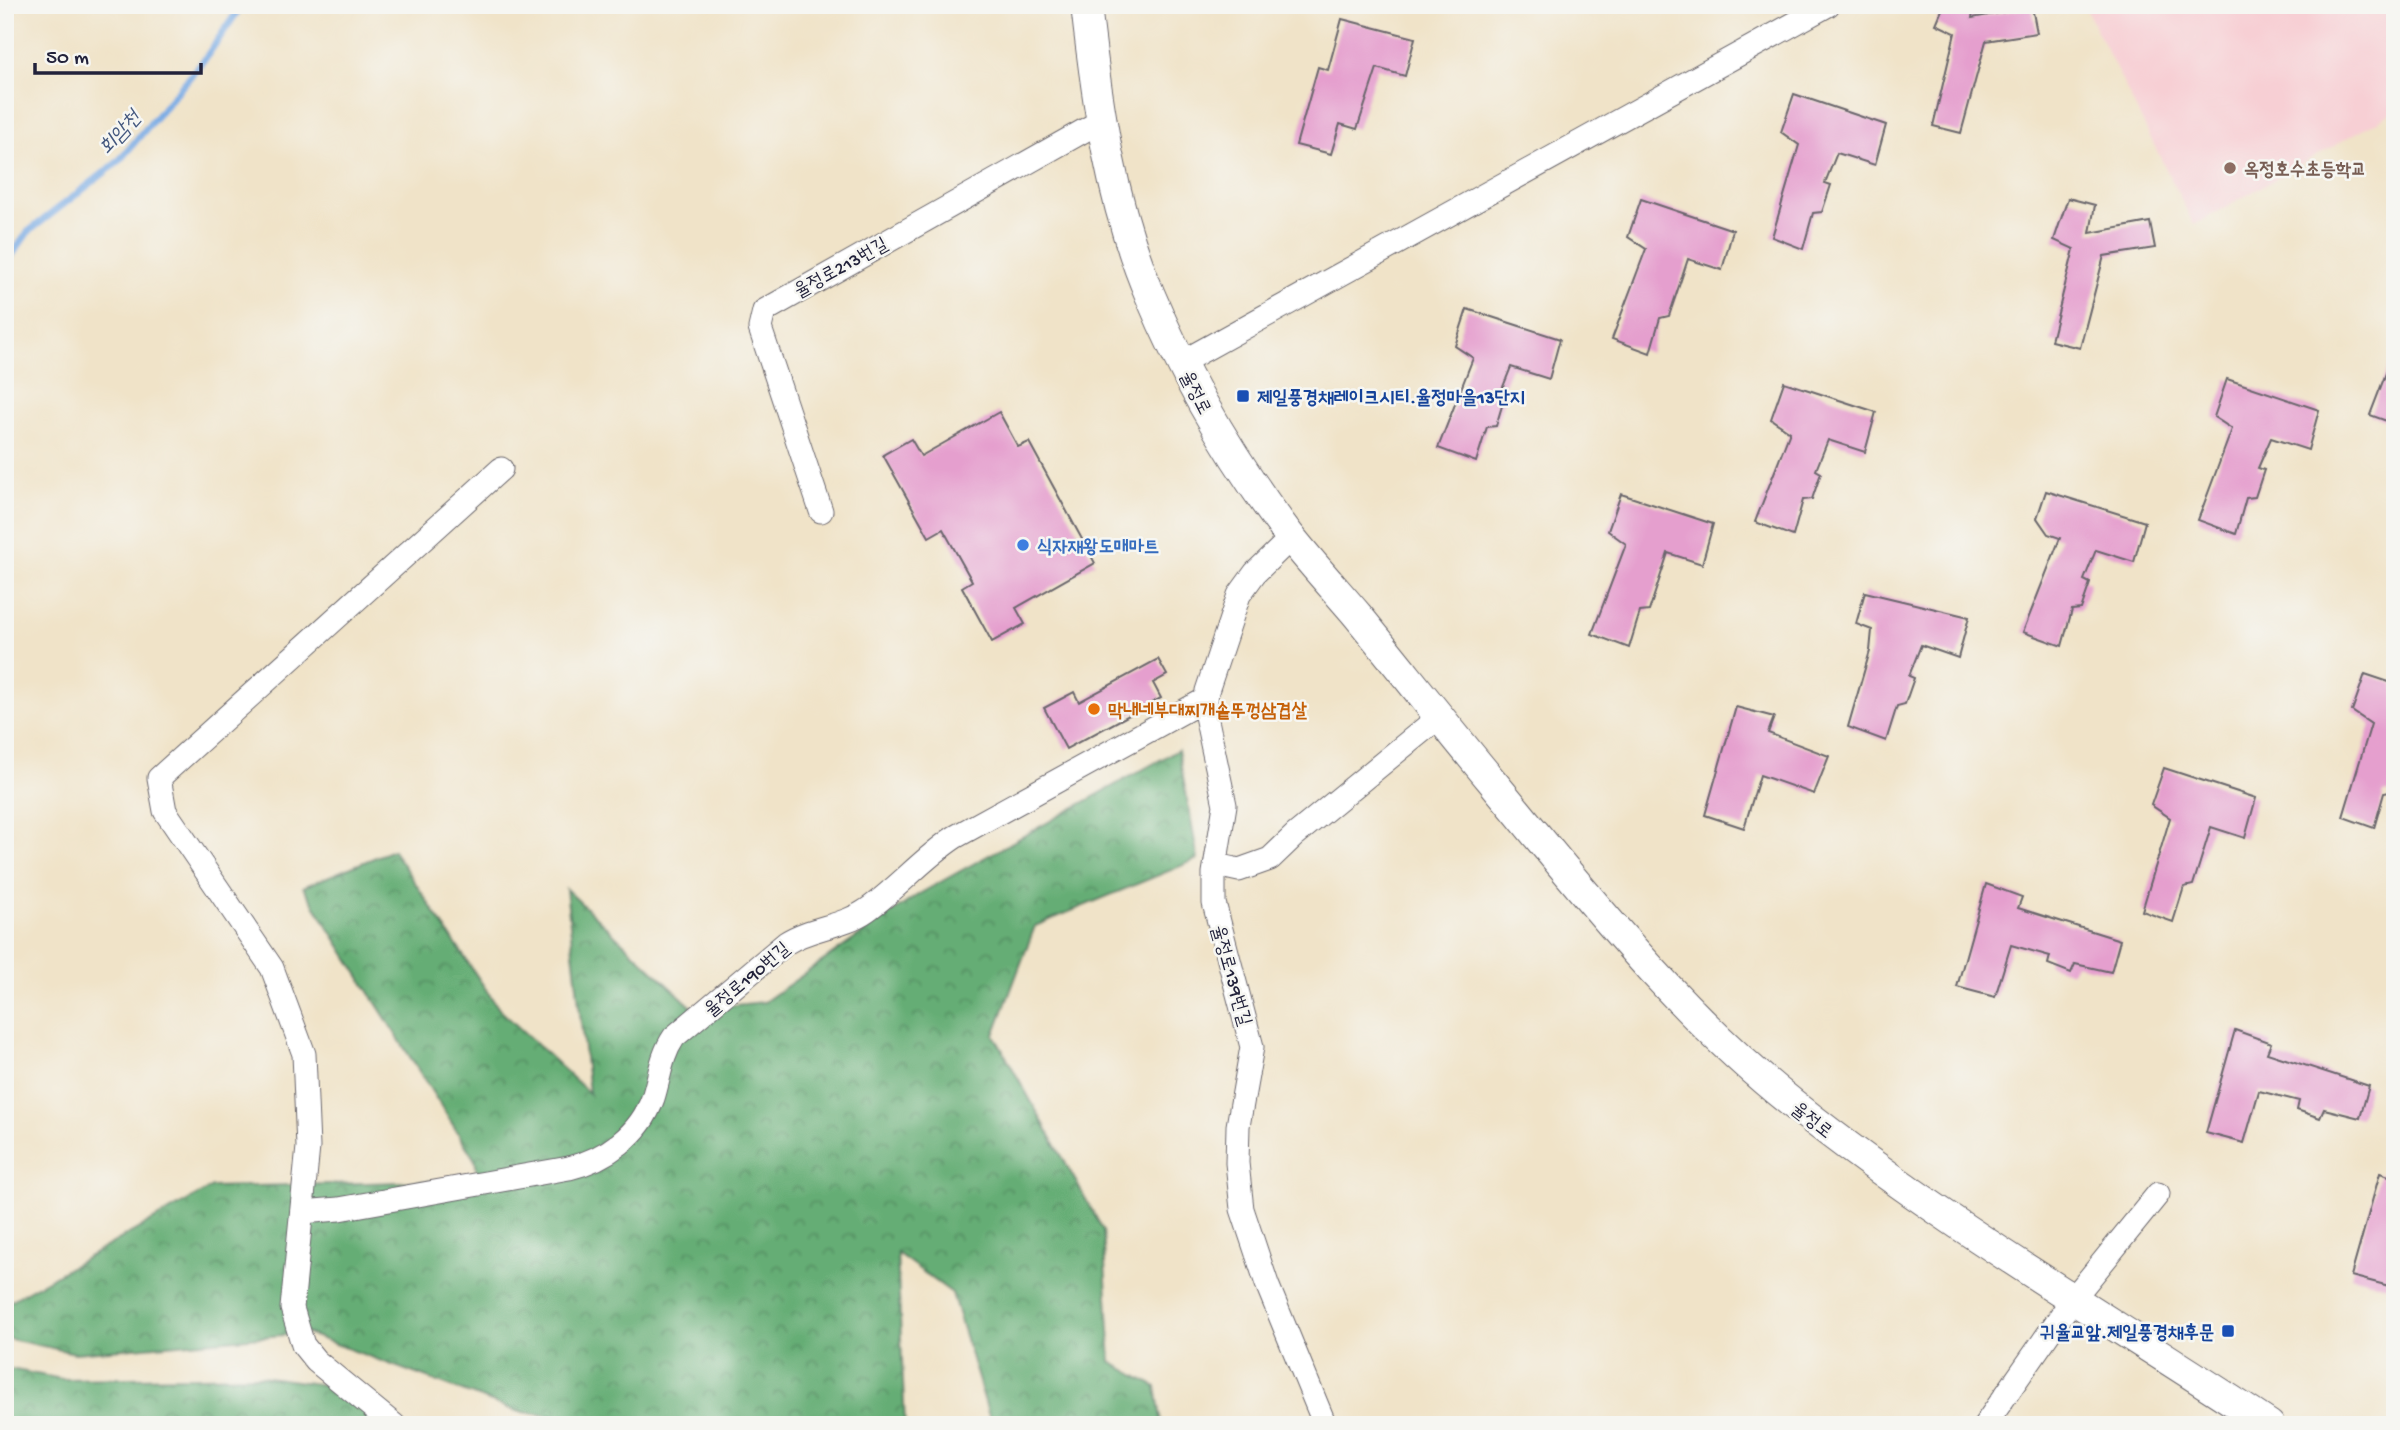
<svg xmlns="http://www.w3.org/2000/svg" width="2400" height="1430" font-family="'Gochi Hand','Poor Story',sans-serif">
<defs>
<pattern id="forest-crowns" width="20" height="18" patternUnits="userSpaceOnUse" patternTransform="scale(1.75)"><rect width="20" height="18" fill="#65ad75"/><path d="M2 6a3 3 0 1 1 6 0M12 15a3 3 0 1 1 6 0" fill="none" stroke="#538c61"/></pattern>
</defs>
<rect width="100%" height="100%" fill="#f6f6f2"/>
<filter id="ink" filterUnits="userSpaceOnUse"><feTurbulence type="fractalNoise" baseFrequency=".0143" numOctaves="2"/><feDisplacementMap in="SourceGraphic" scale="14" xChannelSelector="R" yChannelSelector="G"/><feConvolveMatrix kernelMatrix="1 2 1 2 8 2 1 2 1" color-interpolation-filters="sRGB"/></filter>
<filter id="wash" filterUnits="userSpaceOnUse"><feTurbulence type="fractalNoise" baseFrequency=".00686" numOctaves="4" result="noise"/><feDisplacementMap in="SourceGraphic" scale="28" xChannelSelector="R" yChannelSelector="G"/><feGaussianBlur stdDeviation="1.57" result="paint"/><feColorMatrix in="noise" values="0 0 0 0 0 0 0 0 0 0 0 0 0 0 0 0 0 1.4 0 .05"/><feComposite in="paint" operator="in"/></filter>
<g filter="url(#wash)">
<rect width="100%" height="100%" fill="#f0e3c8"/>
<polygon fill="#f7cfd4" points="2084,5 2395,5 2395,111 2194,225"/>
<g fill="url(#forest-crowns)" stroke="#446858" stroke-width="2">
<polygon points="1178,750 1198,859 1035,926 994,1035 1103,1230 1111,1362 1156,1387 1162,1425 992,1425 952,1293 897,1253 905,1425 613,1425 516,1411 306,1333 75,1353 5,1338 5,1304 212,1187 479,1180 475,1160 303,887 393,850 499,1009 589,1093 566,889 694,1009 764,1002 919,894"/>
<polygon points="5,1368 62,1379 260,1376 346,1388 377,1425 5,1425"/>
</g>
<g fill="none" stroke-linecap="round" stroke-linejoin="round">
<polyline stroke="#78aae4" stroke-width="7" points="5,265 28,232 118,162 204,60 242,5"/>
</g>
<g id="blocks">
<g fill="#e59fce">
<polygon points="1944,5 1974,5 1972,18 2032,7 2037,33 1986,41 1961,133 1933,126 1955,33 1936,24"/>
<polygon points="1342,19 1415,38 1405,76 1377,68 1357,129 1340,124 1331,154 1296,145 1318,67 1328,70"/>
<polygon points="1794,94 1886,125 1875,165 1837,153 1825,183 1831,185 1822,212 1813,213 1803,249 1772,237 1799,145 1781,132"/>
<polygon points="2068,198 2095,205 2090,233 2150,222 2155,248 2104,256 2080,348 2051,341 2074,249 2054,240"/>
<polygon points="1641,199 1733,230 1722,270 1688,259 1669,316 1660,318 1650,353 1612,339 1646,249 1628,237"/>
<polygon points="1467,309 1560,339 1549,379 1511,367 1499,397 1504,399 1496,426 1487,427 1476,462 1438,448 1473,358 1455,346"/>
<polygon points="2393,355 2395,356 2395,424 2370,415"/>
<polygon points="2227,379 2319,410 2308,450 2271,438 2258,468 2264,470 2255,497 2246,498 2236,534 2198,520 2232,429 2214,417"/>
<polygon points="1784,382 1876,412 1865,452 1828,440 1816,470 1821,473 1812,499 1803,500 1793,536 1755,522 1790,432 1771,419"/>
<polygon points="999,412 1018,447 1029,442 1095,563 1016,608 1025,624 992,642 962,587 972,581 943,529 929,537 883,455 911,439 921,456"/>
<polygon points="2046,491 2145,522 2134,562 2096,550 2084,580 2090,583 2081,609 2072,610 2062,646 2023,632 2060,538 2048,534 2037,518"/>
<polygon points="1621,494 1713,524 1702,564 1668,553 1649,611 1640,612 1629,648 1592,634 1626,544 1608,531"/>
<polygon points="1865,592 1969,617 1958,658 1921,645 1909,676 1914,678 1905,704 1897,706 1886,741 1848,727 1870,651 1872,630 1856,624"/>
<polygon points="1158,659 1167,675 1153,683 1161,698 1066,749 1044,708 1074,692 1079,702"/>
<polygon points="2365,674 2395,684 2395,791 2384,793 2374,828 2343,817 2371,724 2352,711"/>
<polygon points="1736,707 1774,717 1768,733 1829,756 1814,794 1760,775 1744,828 1705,815"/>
<polygon points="2164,768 2256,798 2245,838 2211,827 2193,885 2184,887 2173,922 2142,911 2170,818 2151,805"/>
<polygon points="1986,884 2022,897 2018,908 2120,940 2111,972 2075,964 2071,973 2048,964 2050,956 2011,945 1995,997 1957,987"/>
<polygon points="2235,1030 2271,1043 2267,1053 2369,1086 2360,1118 2324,1109 2320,1118 2297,1110 2299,1101 2259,1091 2244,1143 2206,1133"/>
<polygon points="2380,1173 2395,1178 2395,1266 2389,1286 2351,1276"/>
</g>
</g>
</g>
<g filter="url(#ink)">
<use href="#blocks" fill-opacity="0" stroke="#6a666c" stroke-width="2"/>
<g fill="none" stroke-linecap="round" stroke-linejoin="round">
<defs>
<g id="minor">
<polyline points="1182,362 1828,5"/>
<polyline points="821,511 760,328 764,311 1101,121"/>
<polyline points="1291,538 1255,573 1239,595 1207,691 1205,711 1225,805 1214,873 1214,903 1252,1047 1238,1126 1237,1163 1242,1209 1267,1284 1325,1425"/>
<polyline points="1216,865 1239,870 1270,859 1295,835 1439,717"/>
<path d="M302 1212 339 1209 569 1168C606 1159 640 1135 653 1098 660 1076 661 1056 674 1037L786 943C811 927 843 927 867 910 898 888 923 858 955 837L1206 699"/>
<polyline points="394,1425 316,1361 303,1345 292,1308 308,1147 304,1054 272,968 165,811 159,778 501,469"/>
<polyline points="1985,1425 2072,1300 2158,1194"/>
</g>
<path id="major" d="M1086 5C1097 103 1111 204 1150 295 1186 381 1233 461 1289 535 1311 563 1335 589 1358 616 1402 670 1446 726 1491 780 1584 892 1677 1012 1792 1103 1942 1223 2109 1319 2269 1425"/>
</defs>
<use href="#minor" stroke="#6a666c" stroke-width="25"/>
<use href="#major" stroke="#6a666c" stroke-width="32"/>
<use href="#minor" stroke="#fff" stroke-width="23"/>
<use href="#major" stroke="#fff" stroke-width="30"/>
</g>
</g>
<circle fill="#8d6e63" stroke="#f6f6f2" stroke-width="2.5" cx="2230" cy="168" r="7"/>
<g fill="#1a4fb4" stroke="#f6f6f2" stroke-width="2.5">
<rect x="1236" y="389" width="14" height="14" rx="3.5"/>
<rect x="2221" y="1324" width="14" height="14" rx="3.5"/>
</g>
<circle fill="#3f7fe0" stroke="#f6f6f2" stroke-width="2.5" cx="1023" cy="545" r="7"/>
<circle fill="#e8710a" stroke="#f6f6f2" stroke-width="2.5" cx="1094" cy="709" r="7"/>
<g text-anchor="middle" stroke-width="5" stroke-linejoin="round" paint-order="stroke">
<g font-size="19" font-weight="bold" fill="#785e54" stroke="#f6f6f2" text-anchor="start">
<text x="2244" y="175">옥정호수초등학교</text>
</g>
<g font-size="19" fill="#22223b" stroke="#f6f6f2">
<text transform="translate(840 266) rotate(-29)" y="7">율정로213번길</text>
<text transform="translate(1197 392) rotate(63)" y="7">율정로</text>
<text transform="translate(1233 975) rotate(74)" y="7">율정로139번길</text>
<text transform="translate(746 978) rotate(-40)" y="7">율정로190번길</text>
<text transform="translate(1813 1119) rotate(38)" y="7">율정로</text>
</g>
<g font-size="19" font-weight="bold" fill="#164399" stroke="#f6f6f2" text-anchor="start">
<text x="1257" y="403">제일풍경채레이크시티.율정마을13단지</text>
<text x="2214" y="1338" text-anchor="end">귀율교앞.제일풍경채후문</text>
</g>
<g font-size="19" font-weight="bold" fill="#366cbe" stroke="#f6f6f2" text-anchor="start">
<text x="1037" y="552">식자재왕도매마트</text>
</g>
<g font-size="19" font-weight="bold" fill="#c56008" stroke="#f6f6f2" text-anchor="start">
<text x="1108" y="716">막내네부대찌개솥뚜껑삼겹살</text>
</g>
<g font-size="21" font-style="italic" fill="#44587f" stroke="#f6f6f2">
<text transform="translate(119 132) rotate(-48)" y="7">회암천</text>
</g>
</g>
<rect width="2400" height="1430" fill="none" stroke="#f6f6f2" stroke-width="28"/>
<path d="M35 63v10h166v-10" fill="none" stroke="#22223b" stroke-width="3.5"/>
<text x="46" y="63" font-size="21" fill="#22223b" stroke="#f6f6f2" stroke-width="5" paint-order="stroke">50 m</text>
</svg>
